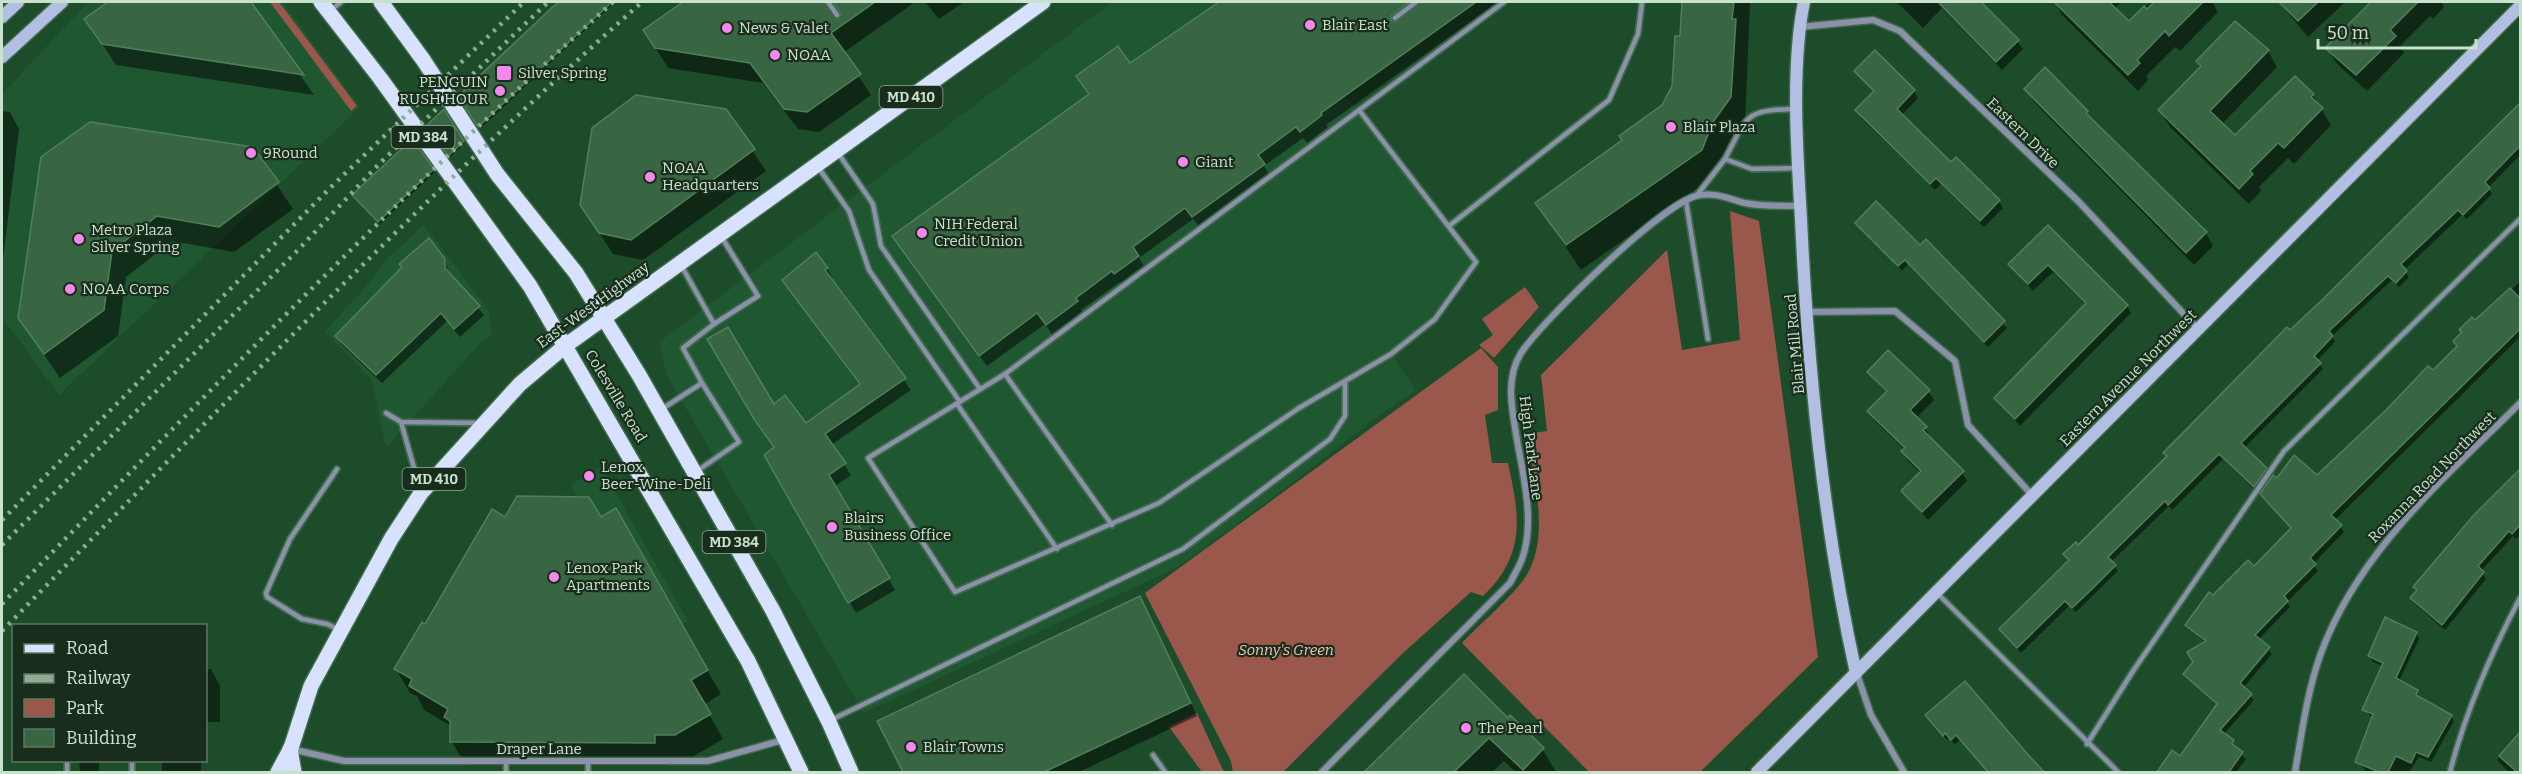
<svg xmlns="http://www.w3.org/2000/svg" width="2522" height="774" font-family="Bitter,serif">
<rect width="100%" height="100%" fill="#1d4c2a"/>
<g fill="#1f5730">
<polygon points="88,2 283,2 360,107 59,395 2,317 2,94"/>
<polygon points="1112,2 1268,2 1342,95 1359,110 1476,262 1435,319 1391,354 1416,390 1373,420 1281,492 1176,568 864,713 667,376 659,342"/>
<polygon points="424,225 489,311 492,334 482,341 386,448 372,380 325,331 363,290 388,258"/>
<polygon points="601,467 688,621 658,636 570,485"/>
</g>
<g fill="#9a574c">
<polygon points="270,2 279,2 357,106 351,111"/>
<path d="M1730 211 1759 221 1818 657 1700 772H1589L1462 643C1479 625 1514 595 1526 576 1551 536 1533 477 1527 434L1547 431 1541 375 1667 250 1682 350 1740 340Z"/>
<polygon points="1525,287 1539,307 1494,358 1479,345 1493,335 1482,319"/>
<path d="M1481 348 1498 367V410L1485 415 1492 463H1508C1520 517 1526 555 1483 596L1471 592 1403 653 1283 772H1233L1231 761 1145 593Z"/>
<polygon points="1197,713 1222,768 1225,772 1202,772 1169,727"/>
</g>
<g fill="#0007">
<polygon points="110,2 249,2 314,95 116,65 86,19"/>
<polygon points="560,2 615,2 481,128 460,96"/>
<polygon points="686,2 915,2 843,53 871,95 819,132 798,129 763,83 668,68 645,31"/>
<polygon points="925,2 964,2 939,19"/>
<polygon points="1222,2 1238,2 1241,7 1248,2 1336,2 1328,9 1336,19 1359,2 1498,2 1326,125 1328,127 1307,143 1303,138 1264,166 1270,176 1200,228 1193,219 1139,258 1145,268 1122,285 1120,282 1081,310 1083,313 1053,336 1045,324 987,366 894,236"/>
<polygon points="1684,2 1750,2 1745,123 1720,162 1716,175 1581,270 1537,204 1624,141 1663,106 1673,87 1682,37"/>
<polygon points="1897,2 1979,2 2017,41 2023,49 2002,70 1942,8 1923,28"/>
<polygon points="2055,2 2121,2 2114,9 2129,23 2151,2 2212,2 2218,12 2180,51 2175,47 2146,76 2148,80 2138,91 2062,15"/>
<polygon points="2279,2 2345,2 2308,37"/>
<polygon points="2373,2 2441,2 2444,7 2433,19 2430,16 2400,46 2404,53 2367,91 2337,64 2327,48"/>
<polygon points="2268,51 2277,67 2222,124 2235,137 2313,95 2331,125 2294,164 2288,158 2259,187 2261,191 2249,204 2170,127 2160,111 2201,68 2198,62"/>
<polygon points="2045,70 2206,233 2213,246 2194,265 2034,102 2026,89"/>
<polygon points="1856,71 1914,91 1918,98 1902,115 1951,164 1999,201 2003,208 1984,227 1941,184 1935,190 1861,118 1857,110 1875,93"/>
<polygon points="2520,105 2520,155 2488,188 2492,194 2467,219 2462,215 2404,270 2409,277 2399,287 2392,280 2332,336 2335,342 2317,361 2323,369 2244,448 2269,475 2257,492 2223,459 2172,510 2169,506 2111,562 2118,571 2076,612 2069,606 2021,653 2001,630 2070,561 2065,554 2078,547 2168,458 2165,453 2323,301"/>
<polygon points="725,110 766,171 643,260 613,254 581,205"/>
<polygon points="2,111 10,112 19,129 2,267"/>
<polygon points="443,112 464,144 450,157 428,126"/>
<polygon points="412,141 434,173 380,224 356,198"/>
<polygon points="252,148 293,209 234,252 172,241 126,277 118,336 60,378 19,318 42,158"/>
<polygon points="1857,223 1920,247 1926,241 2007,328 1988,347 1908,264 1902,271"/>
<polygon points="2048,227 2127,306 2131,313 2020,426 1996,398 2087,305 2053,272 2033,291 2010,264"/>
<polygon points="444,260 450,275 484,315 460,337 447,321 382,383 342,345 337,336"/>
<polygon points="827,268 833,279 831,281 911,390 831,445 851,475 834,487 895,590 856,613 766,455 775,448 762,430 709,340 773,406 805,425 860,386 784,280"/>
<polygon points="2520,282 2520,337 2335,520 2344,532 2313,564 2318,571 2287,602 2290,607 2258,640 2234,687 2236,689 2269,650 2272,654 2243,688 2254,700 2223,735 2233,741 2235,749 2246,759 2236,772 2158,772 2172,753 2181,758 2217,706 2185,674 2206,643 2186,625 2213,597 2254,568 2292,529 2277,481 2317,477 2433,372 2458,347 2475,322"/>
<polygon points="1869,372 1928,391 1934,400 1916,418 1925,428 1930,436 1929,438 1962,472 1967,481 1928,520 1903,491 1921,473 1908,461 1903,452 1905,450 1874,420 1869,411 1887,393"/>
<polygon points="2520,471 2520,535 2516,539 2513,536 2481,571 2486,579 2445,630 2415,604 2411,598 2417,591 2415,587 2474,517"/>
<polygon points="615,510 721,694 704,705 723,739 689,759 668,759 668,766 466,766 452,742 451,726 424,710 417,696 410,693 396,669 506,519 600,519"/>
<polygon points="1147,611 1197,716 1079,772 904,772 879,722"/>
<polygon points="2416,633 2419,639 2399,681 2417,691 2419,699 2451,716 2454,721 2431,762 2419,757 2409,772 2364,772 2365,769 2357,762 2373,718 2364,710 2383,666 2373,662 2370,656"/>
<polygon points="206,669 211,669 220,686 220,722 206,722"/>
<polygon points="1464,676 1508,720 1542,749 1556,772 1516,772 1504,761 1492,772 1367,772"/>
<polygon points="1964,683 2042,772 1988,772 1960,740 1955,744 1949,738 1947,740 1934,725"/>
<polygon points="2520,734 2520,772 2509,772 2497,760"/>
<polygon points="79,760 99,760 99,772 80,772"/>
<rect x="162" y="760" width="39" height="12"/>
</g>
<g fill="#386643" stroke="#507f5b" stroke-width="1.5">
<polygon points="108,2 251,2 304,75 102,44 84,19"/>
<polygon points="558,2 612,2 478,127 458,96"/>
<polygon points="683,2 824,2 837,19 841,14 833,2 875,2 831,33 861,74 807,112 784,109 750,63 655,48 643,30"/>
<polygon points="1219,2 1409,2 1391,16 1391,20 1395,22 1420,2 1476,2 1321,113 1322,115 1300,132 1296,127 1258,155 1265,164 1192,217 1185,208 1133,247 1139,256 1114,274 1112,271 1076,298 1078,301 1046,325 1037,313 979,356 892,236 1089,94 1076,76 1118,46 1130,63"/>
<polygon points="1682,2 1734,2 1732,19 1736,19 1731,97 1713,122 1702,150 1566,245 1535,203 1622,140 1619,136 1662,105 1672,86 1675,36 1680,36"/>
<polygon points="1938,2 1981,2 2019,40 1996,62"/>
<polygon points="2054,2 2109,2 2129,21 2144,6 2147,9 2154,2 2203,2 2169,36 2165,31 2137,60 2140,63 2128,75"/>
<polygon points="2279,2 2318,2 2298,21"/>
<polygon points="2371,2 2418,2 2390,30 2396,36 2356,75 2325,48"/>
<polygon points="2235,21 2269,50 2210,111 2235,135 2295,76 2314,94 2311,97 2323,108 2284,148 2278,143 2250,171 2253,174 2239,189 2158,110 2201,66 2196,61"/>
<polygon points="1875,50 1915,90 1897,109 1951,162 1956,157 2000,200 1980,221 1936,178 1930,184 1855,110 1874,91 1854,71"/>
<polygon points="2045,67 2088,111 2086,113 2207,232 2186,253 2024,89"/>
<polygon points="636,95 726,109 755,149 631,240 599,233 580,205 592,128"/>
<polygon points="2520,103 2520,146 2485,182 2490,188 2463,215 2458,210 2401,264 2407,271 2396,283 2388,276 2329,331 2333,336 2314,356 2321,363 2241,443 2267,468 2254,487 2219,454 2168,505 2165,501 2108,557 2116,565 2092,589 2072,608 2065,601 2017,648 1999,629 2069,560 2063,554 2076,542 2078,545 2167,456 2163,453 2287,327 2290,330 2322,300"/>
<polygon points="444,109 464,141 448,156 426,126"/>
<polygon points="90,122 253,147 279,182 219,227 157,216 112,251 104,310 44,354 18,318 41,157"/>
<polygon points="412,139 434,169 378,222 352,195"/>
<polygon points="1876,201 1920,245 1926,239 2005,321 1984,342 1905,260 1898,266 1855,223"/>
<polygon points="2048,225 2128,305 2015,419 1994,398 2086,303 2048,265 2028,284 2008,264"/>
<polygon points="429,238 445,259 445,268 480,306 454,329 441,313 376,375 335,336 402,267 399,264"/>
<polygon points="816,252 828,268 825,270 906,378 825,434 846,463 829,475 890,578 848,603 764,455 774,447 754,419 707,339 728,327 774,404 785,395 806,423 860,384 782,280"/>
<polygon points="2510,288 2520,298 2520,329 2331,515 2342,525 2310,558 2316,564 2284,596 2288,601 2255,635 2270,647 2240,683 2252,694 2220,730 2234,740 2232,744 2243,752 2229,772 2157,772 2172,750 2180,756 2217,704 2183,674 2193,662 2187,652 2206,641 2185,625 2209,592 2213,595 2248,560 2254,566 2291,528 2260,494 2273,475 2277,478 2294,455 2317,475 2386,410 2428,366 2433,370 2457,346 2453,341 2462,332 2459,330 2472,317 2475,320"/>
<polygon points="1888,350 1930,390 1910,410 1927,427 1923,430 1964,471 1922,512 1901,491 1921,471 1901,451 1905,448 1867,411 1887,391 1867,372"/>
<polygon points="2520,469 2520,525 2512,534 2509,531 2478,566 2484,572 2442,625 2410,598 2417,590 2413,587 2473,516"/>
<polygon points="517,496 589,497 601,517 616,508 708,670 691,680 711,714 675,735 655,735 655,743 450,742 450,721 444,717 448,709 409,686 412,679 394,669 422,622 425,624 492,509 505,517"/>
<polygon points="1140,596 1191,703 1044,772 903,772 877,721"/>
<polygon points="2385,617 2417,632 2396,678 2418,690 2416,695 2452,715 2428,757 2416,752 2411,763 2396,756 2388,772 2379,772 2355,762 2373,714 2362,710 2383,663 2368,656"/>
<polygon points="1464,674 1508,718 1510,715 1544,748 1523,770 1489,738 1454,772 1364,772"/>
<polygon points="1965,681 2024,750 2044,772 1988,772 1956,735 1951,740 1945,733 1943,736 1925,715"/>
<polygon points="2520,732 2520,772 2517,772 2499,756"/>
</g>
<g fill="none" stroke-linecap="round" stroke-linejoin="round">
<defs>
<g id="lane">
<polyline points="828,2 837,15"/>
<polyline points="331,10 341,2"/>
<polyline points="1395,18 1416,2"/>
<path d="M1796 109C1744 110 1748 115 1725 159L1752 169 1798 168"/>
<polyline points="1359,110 1476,262 1435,319 1391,354 1299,408 1159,503 955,592 868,458 1005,374 1504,2"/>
<polyline points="838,153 873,204 881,246 980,389"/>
<polyline points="818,167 849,211 869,270 960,402"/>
<polyline points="1697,195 1725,159"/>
<polyline points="1686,201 1708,339"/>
<polyline points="1449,226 1609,100 1638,34 1642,2"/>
<polyline points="681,265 714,324 683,348 702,383"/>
<polyline points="714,324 758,296 721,236"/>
<polyline points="1005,374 1112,525"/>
<polyline points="957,404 1057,549"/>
<polyline points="662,409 702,383 739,442 697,471"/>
<polyline points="386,413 401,422 479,423"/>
<polyline points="401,422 420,489"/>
<polyline points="337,469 290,539 266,593 267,597 302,619 327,624 338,629"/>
<polyline points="1937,593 2118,772"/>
<polyline points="831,720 1183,549 1330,439 1345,416 1345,383"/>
<polyline points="2087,744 2133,671 2284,451 2520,219"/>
<polyline points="1153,755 1165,772"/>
<polyline points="67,760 67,772"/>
<polyline points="506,761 506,772"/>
<polyline points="588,761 588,772"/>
<polyline points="132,772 132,760"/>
<path d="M2450 772C2466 710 2490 655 2520 598"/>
</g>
<g id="street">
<polyline points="1800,27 1873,20 1900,31 2078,201 2198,329"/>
<polyline points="1807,312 1895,311 1955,361 1968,425 2032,495"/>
<polyline points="1857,674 1871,715 1904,772"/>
<polyline points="291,749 344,761 708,761 783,740"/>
<path d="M1322 772 1510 583C1514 575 1519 567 1522 559 1540 510 1512 443 1511 392 1511 378 1514 364 1521 353 1544 319 1660 206 1696 196 1712 191 1730 199 1745 203 1763 207 1782 205 1800 206"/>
<path d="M2295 772C2302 732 2307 692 2321 653 2359 550 2445 478 2520 403"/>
</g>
<g id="secondary">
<path d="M1804 2C1791 66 1797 153 1801 219 1808 370 1823 525 1856 673"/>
<polyline points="2,17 18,2"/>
<polyline points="2,57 62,2"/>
<polyline points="1757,772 2520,6"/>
</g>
<g id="primary">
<polyline points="321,2 380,78 530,286 748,661 801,772"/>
<polyline points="381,2 424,61 497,174 576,273 639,375 773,611 829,722 851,772"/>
<polyline points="290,749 294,772"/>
<polyline points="278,772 291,748 311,686 391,539 421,493 520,384 565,346 1043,2"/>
</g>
</defs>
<use href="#lane" stroke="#3f6a4b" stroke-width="8"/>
<use href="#street" stroke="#3f6a4b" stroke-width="9"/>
<use href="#secondary" stroke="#3f6a4b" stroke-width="15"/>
<use href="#primary" stroke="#3f6a4b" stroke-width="18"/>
<use href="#lane" stroke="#8a91a8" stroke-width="4.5"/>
<use href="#street" stroke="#8a91a8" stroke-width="6"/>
<use href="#secondary" stroke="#b2bee2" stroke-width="12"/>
<use href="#primary" stroke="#d8e1fd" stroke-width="15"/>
<g stroke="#8cad94" stroke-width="4.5" stroke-dasharray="3 6" stroke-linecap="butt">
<polyline points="2,520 330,188 524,2"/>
<polyline points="2,545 298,250 378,165 548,2"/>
<path d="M2 604C201 399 401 193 613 2"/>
<path d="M2 631C211 417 418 201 642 2"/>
</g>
</g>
<g fill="#f688ed" stroke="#192d1d" stroke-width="2">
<circle cx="1310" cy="25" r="6"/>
<circle cx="727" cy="28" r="6"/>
<circle cx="775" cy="55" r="6"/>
<rect x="496" y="65" width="16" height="16" rx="3"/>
<circle cx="500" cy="91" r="6"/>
<circle cx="1671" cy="127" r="6"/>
<circle cx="251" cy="153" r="6"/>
<circle cx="1183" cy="162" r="6"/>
<circle cx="650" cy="177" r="6"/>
<circle cx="922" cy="233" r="6"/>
<circle cx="79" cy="239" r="6"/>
<circle cx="70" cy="289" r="6"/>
<circle cx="589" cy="476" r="6"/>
<circle cx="832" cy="527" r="6"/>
<circle cx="554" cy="577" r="6"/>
<circle cx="1466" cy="728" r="6"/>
<circle cx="911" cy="747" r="6"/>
</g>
<g text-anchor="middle" stroke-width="4.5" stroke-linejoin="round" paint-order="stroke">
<g fill="#192d1d" stroke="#94ac99" stroke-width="1.5">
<rect x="879.5" y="86" width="63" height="22" rx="4.5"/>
<rect x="391.5" y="126" width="63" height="22" rx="4.5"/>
<rect x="402.5" y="468" width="63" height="22" rx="4.5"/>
<rect x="702.5" y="531" width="63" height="22" rx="4.5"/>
</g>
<g font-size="14" font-weight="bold" fill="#c9e2ce">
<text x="911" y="102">MD 410</text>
<text x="423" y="142">MD 384</text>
<text x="434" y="484">MD 410</text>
<text x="734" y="547">MD 384</text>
</g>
<g font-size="15" fill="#c9e2ce" stroke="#192d1d" text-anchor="start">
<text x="1322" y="30">Blair East</text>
<text x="739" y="33">News &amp; Valet</text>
<text x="787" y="60">NOAA</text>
<text x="518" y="78">Silver Spring</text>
<text x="488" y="87" text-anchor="end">PENGUIN<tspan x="488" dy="17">RUSH HOUR</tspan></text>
<text x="1683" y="132">Blair Plaza</text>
<text x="263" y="158">9Round</text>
<text x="1195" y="167">Giant</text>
<text x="662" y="173">NOAA<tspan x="662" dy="17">Headquarters</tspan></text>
<text x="934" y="229">NIH Federal<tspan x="934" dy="17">Credit Union</tspan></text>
<text x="91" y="235">Metro Plaza<tspan x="91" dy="17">Silver Spring</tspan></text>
<text x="82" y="294">NOAA Corps</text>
<text x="601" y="472">Lenox<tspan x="601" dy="17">Beer-Wine-Deli</tspan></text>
<text x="844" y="523">Blairs<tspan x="844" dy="17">Business Office</tspan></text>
<text x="566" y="573">Lenox Park<tspan x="566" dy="17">Apartments</tspan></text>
<text x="1478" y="733">The Pearl</text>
<text x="923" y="752">Blair Towns</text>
</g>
<g font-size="15" fill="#c9e2ce" stroke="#192d1d">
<text transform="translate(2023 133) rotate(44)" y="5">Eastern Drive</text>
<text transform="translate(593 305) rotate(-36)" y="5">East-West Highway</text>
<text transform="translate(1795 344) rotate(-95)" y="5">Blair Mill Road</text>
<text transform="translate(2128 378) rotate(-45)" y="5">Eastern Avenue Northwest</text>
<text transform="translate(616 396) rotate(59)" y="5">Colesville Road</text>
<text transform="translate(1531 448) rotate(83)" y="5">High Park Lane</text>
<text transform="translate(2432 477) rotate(-46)" y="5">Roxanna Road Northwest</text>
<text x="539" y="754">Draper Lane</text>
</g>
<g font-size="15" font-style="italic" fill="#f9bfb4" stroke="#192d1d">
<text x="1286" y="655">Sonny's Green</text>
</g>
</g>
<rect width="2522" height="774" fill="none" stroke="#c9e2ce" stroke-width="6"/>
<rect x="12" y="624" width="195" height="138" fill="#192d1d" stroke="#5f7564" stroke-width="1.5"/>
<rect x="24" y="644" width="30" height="9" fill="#d8e1fd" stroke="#5f7564" stroke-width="1.5"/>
<text x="66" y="654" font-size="18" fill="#c9e2ce">Road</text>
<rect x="24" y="674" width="30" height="9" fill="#8cad94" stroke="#5f7564" stroke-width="1.5"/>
<text x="66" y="684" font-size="18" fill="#c9e2ce">Railway</text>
<rect x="24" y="699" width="30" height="18" fill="#9a574c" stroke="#5f7564" stroke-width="1.5"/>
<text x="66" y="714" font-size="18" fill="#c9e2ce">Park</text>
<rect x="24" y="729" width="30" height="18" fill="#386643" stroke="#5f7564" stroke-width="1.5"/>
<text x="66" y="744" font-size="18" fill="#c9e2ce">Building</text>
<path d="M2318 39v9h158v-9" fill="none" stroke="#c9e2ce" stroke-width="3"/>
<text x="2327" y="39" font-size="18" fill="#c9e2ce" stroke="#192d1d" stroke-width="4.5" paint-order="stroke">50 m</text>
</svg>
